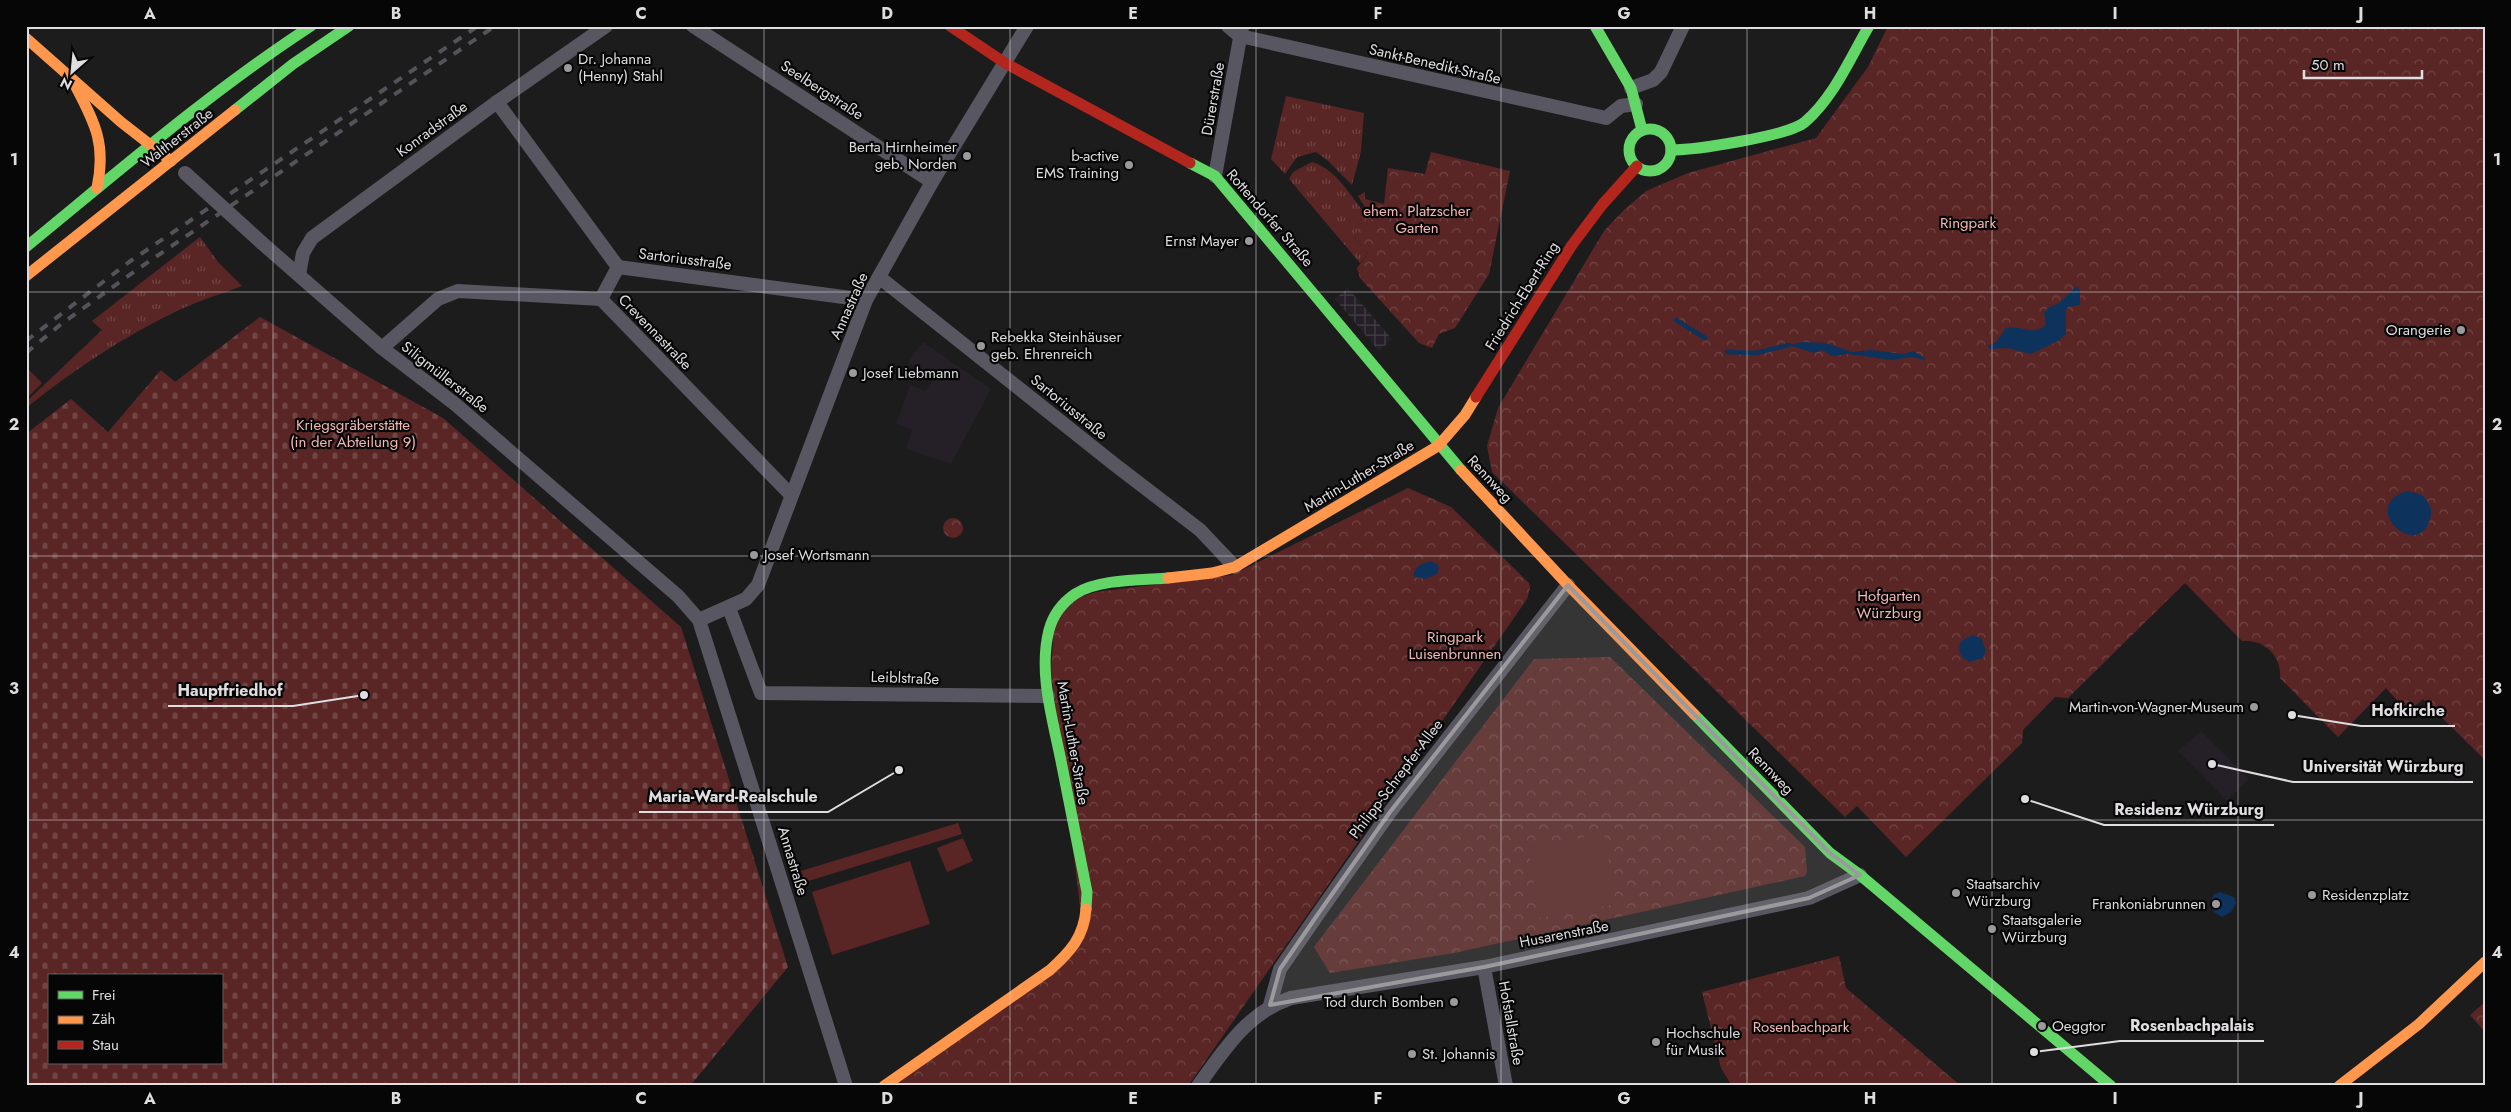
<svg xmlns="http://www.w3.org/2000/svg" width="2511" height="1112" font-family="Jost,sans-serif">
<defs>
<pattern id="industrial-grid" width="8" height="8" patternUnits="userSpaceOnUse" patternTransform="scale(1.25)"><rect width="8" height="8" fill="#251f27"/><path d="M0 4h8M4 0v8" fill="none" stroke="#443f46"/></pattern>
<pattern id="grass-tufts" width="24" height="20" patternUnits="userSpaceOnUse" patternTransform="scale(1.25)"><rect width="24" height="20" fill="#5a2625"/><path d="M3 7l-1-3M5 7V3M7 7l1-3M15 17l-1-3M17 17v-4M19 17l1-3" fill="none" stroke="#714544"/></pattern>
<pattern id="cemetery-stones" width="16" height="16" patternUnits="userSpaceOnUse" patternTransform="scale(1.25)"><rect width="16" height="16" fill="#5a2625"/><path d="M2 7V4a2 2 0 0 1 4 0v3zM10 15v-3a2 2 0 0 1 4 0v3z" fill="#714544"/></pattern>
<pattern id="park-crowns" width="20" height="18" patternUnits="userSpaceOnUse" patternTransform="scale(1.25)"><rect width="20" height="18" fill="#5a2625"/><path d="M2 6a3 3 0 1 1 6 0M12 15a3 3 0 1 1 6 0" fill="none" stroke="#714544"/></pattern>
</defs>
<rect width="100%" height="100%" fill="#1d1c1d"/>
<g fill="#251f27">
<polygon points="923,342 991,389 951,464 906,449 912,430 896,424 910,385 926,391 933,379 908,362"/>
<polygon points="2201,731 2249,779 2227,801 2178,751"/>
</g>
<polygon fill="url(#industrial-grid)" points="1348,288 1392,339 1379,351 1335,299"/>
<g fill="url(#grass-tufts)">
<polygon points="1286,96 1364,113 1361,151 1352,185 1327,160 1316,152 1297,157 1285,174 1271,159"/>
<path d="M1312 162C1335 169 1349 193 1363 211L1355 239 1368 253 1360 263 1289 179 1293 172Z"/>
<path d="M200 237 218 262 242 286C221 294 198 301 177 311 123 337 73 370 26 408V402L102 330 92 321Z"/>
</g>
<path fill="url(#cemetery-stones)" fill-rule="evenodd" d="M260 317 443 418 681 627 788 967 690 1086H36L26 1081V434L71 399 108 432 161 370 175 382ZM49 976H221V1063H49Z"/>
<g fill="url(#park-crowns)">
<path d="M1888 26H2485V760L2423 699 2408 712 2386 688 2338 737 2280 678C2282 656 2264 639 2242 641L2185 583 2068 698 2055 697 2023 730 2022 743 1906 857 1857 806 1845 817 1492 472 1487 446 1498 408 1604 231 1624 210 1646 191 1688 173 1816 138 1868 67Z"/>
<polygon points="1431,152 1510,171 1489,274 1455,328 1439,334 1432,348 1419,343 1360,278 1357,268 1368,253 1355,239 1363,211 1374,221 1358,196 1365,192 1365,199 1384,204 1388,168 1425,174"/>
<polygon points="1408,488 1451,507 1529,583 1530,588 1527,599 1188,1086 892,1086 1051,970 1083,930 1051,672 1054,627 1071,600 1096,592 1232,575"/>
<circle cx="953" cy="528" r="10"/>
<polygon points="1610,657 1805,847 1807,872 1805,876 1454,953 1330,973 1314,947 1534,659"/>
<polygon points="1839,956 1846,988 1961,1086 1732,1086 1721,1068 1702,992"/>
<polygon points="2485,1002 2485,1032 2470,1015"/>
</g>
<g fill="#5a2625">
<polygon points="26,367 42,383 26,399"/>
<polygon points="958,823 962,834 805,882 801,871"/>
<polygon points="1604,834 1616,904 1540,918 1528,847"/>
<polygon points="963,838 973,861 947,872 937,848"/>
<polygon points="910,861 930,924 832,955 812,892"/>
</g>
<g fill="#0d335c">
<path d="M2077 286 2080 291V305L2068 307 2066 310V334L2058 341 2031 354 2007 348 1990 349 1988 346 1996 342 2006 328C2021 324 2034 338 2046 324L2044 313 2048 308 2059 303Z"/>
<polygon points="1803,342 1826,343 1852,352 1871,350 1904,354 1913,351 1925,358 1924,360 1912,357 1892,360 1848,354 1832,356 1822,350 1814,353 1789,345"/>
<path d="M2407 491 2422 495C2429 502 2433 509 2430 519 2418 562 2357 506 2407 491Z"/>
<path d="M1433 562 1439 566 1437 574 1425 579 1415 577 1413 574C1417 565 1425 561 1433 562Z"/>
<path d="M1972 635 1981 638 1986 650 1983 658 1970 662C1960 658 1957 651 1961 641Z"/>
<polygon points="2220,892 2234,897 2236,903 2231,912 2222,917 2214,912 2211,900 2214,894"/>
</g>
<g fill="none" stroke-linecap="round" stroke-linejoin="round">
<g stroke="#0d335c" stroke-width="4.5">
<polyline points="1676,320 1705,338"/>
<polyline points="1727,352 1756,353 1789,345"/>
</g>
<g stroke="#575661" stroke-width="14">
<polyline points="693,26 932,182"/>
<polyline points="1228,26 1240,36 1606,118 1621,106 1636,104"/>
<polyline points="1631,88 1653,80 1661,72 1683,26"/>
<polyline points="497,102 618,267"/>
<polyline points="1215,176 1242,27"/>
<polyline points="262,243 382,348 455,404 678,596 699,620 846,1086"/>
<polyline points="618,267 866,300"/>
<polyline points="299,275 303,253 312,238 497,102 606,26"/>
<polyline points="879,277 1114,464 1200,530 1235,567"/>
<polyline points="601,299 791,495"/>
<polyline points="601,299 618,267"/>
<polyline points="382,348 438,299 458,291 601,299"/>
<polyline points="729,608 761,693 1048,696"/>
<polyline points="699,620 746,599 758,585 866,300 932,182 1027,26"/>
<polyline points="1484,967 1506,1086"/>
<polyline points="1270,1005 1280,969 1318,914 1390,812 1568,585"/>
<path d="M1198 1086C1224 1050 1247 1013 1291 998L1484 967 1809 898 1860 875"/>
</g>
<g stroke="#63d668" stroke-width="11">
<polyline points="1595,26 1631,88 1642,130"/>
<polyline points="235,110 293,64 349,26"/>
<circle cx="1650" cy="150" r="21"/>
<path d="M1671 150C1695 150 1789 136 1805 122 1834 97 1850 58 1869 26"/>
<polyline points="1190,163 1215,176 1461,470"/>
<path d="M26 247C119 171 210 92 311 26"/>
<polyline points="1694,714 1830,853 1860,875 2111,1086"/>
<path d="M1086 909 1087 892C1078 848 1070 805 1061 761 1053 720 1038 673 1049 630 1053 615 1062 603 1075 594 1097 579 1141 580 1168 578"/>
</g>
<g stroke="#ff974d" stroke-width="11">
<polyline points="26,38 121,122 171,161"/>
<path d="M76 87C96 125 106 145 97 188"/>
<polyline points="26,276 235,110"/>
<polyline points="1461,470 1568,585 1694,714"/>
<polyline points="1168,578 1212,573 1235,567 1438,446 1465,415 1476,397"/>
<path d="M884 1086 1050 970C1070 952 1084 937 1086 909"/>
<polyline points="2339,1086 2419,1024 2485,962"/>
</g>
<g stroke="#b3261e" stroke-width="11">
<polyline points="950,26 1005,63 1190,163"/>
<polyline points="1476,397 1572,245 1602,205 1637,166"/>
</g>
<g stroke="#545359" stroke-width="4" stroke-dasharray="9 9" stroke-linecap="butt">
<polyline points="26,341 129,262 478,26"/>
<polyline points="26,353 60,325 135,271 495,26"/>
</g>
<polyline stroke="#575661" stroke-width="14" points="185,173 262,243"/>
</g>
<path fill="#9b999b" fill-opacity="0.2" stroke="#9b999b" stroke-width="4" stroke-linejoin="round" d="M1568 585 1830 853 1860 875 1809 898 1484 967 1270 1005 1280 969 1318 914 1390 812Z"/>
<path fill="none" stroke="#dfdddf" stroke-width="1" stroke-opacity="0.55" d="M273 26V1086M519 26V1086M764 26V1086M1010 26V1086M1256 26V1086M1501 26V1086M1747 26V1086M1992 26V1086M2238 26V1086M26 292H2485M26 556H2485M26 820H2485"/>
<g fill="#9b999b" stroke="#070607" stroke-width="2">
<circle cx="568" cy="68" r="5"/>
<circle cx="967" cy="156" r="5"/>
<circle cx="1129" cy="165" r="5"/>
<circle cx="1249" cy="241" r="5"/>
<circle cx="2461" cy="330" r="5"/>
<circle cx="981" cy="346" r="5"/>
<circle cx="853" cy="373" r="5"/>
<circle cx="754" cy="555" r="5"/>
<circle cx="2254" cy="707" r="5"/>
<circle cx="1956" cy="893" r="5"/>
<circle cx="2312" cy="895" r="5"/>
<circle cx="2216" cy="904" r="5"/>
<circle cx="1992" cy="929" r="5"/>
<circle cx="1454" cy="1002" r="5"/>
<circle cx="2042" cy="1026" r="5"/>
<circle cx="1656" cy="1042" r="5"/>
<circle cx="1412" cy="1054" r="5"/>
</g>
<g text-anchor="middle" stroke-width="4.5" stroke-linejoin="round" paint-order="stroke">
<g font-size="15" fill="#dfdddf" stroke="#070607" text-anchor="start">
<text x="578" y="64">Dr. Johanna<tspan x="578" dy="17">(Henny) Stahl</tspan></text>
<text x="957" y="152" text-anchor="end">Berta Hirnheimer<tspan x="957" dy="17">geb. Norden</tspan></text>
<text x="1119" y="161" text-anchor="end">b-active<tspan x="1119" dy="17">EMS Training</tspan></text>
<text x="1239" y="246" text-anchor="end">Ernst Mayer</text>
<text x="2451" y="335" text-anchor="end">Orangerie</text>
<text x="991" y="342">Rebekka Steinhäuser<tspan x="991" dy="17">geb. Ehrenreich</tspan></text>
<text x="863" y="378">Josef Liebmann</text>
<text x="764" y="560">Josef Wortsmann</text>
<text x="2244" y="712" text-anchor="end">Martin-von-Wagner-Museum</text>
<text x="1966" y="889">Staatsarchiv<tspan x="1966" dy="17">Würzburg</tspan></text>
<text x="2322" y="900">Residenzplatz</text>
<text x="2206" y="909" text-anchor="end">Frankoniabrunnen</text>
<text x="2002" y="925">Staatsgalerie<tspan x="2002" dy="17">Würzburg</tspan></text>
<text x="1444" y="1007" text-anchor="end">Tod durch Bomben</text>
<text x="2052" y="1031">Oeggtor</text>
<text x="1666" y="1038">Hochschule<tspan x="1666" dy="17">für Musik</tspan></text>
<text x="1422" y="1059">St. Johannis</text>
</g>
<g font-size="15" fill="#dfdddf" stroke="#070607">
<text transform="translate(1435 64) rotate(13)" y="5">Sankt-Benedikt-Straße</text>
<text transform="translate(822 90) rotate(33)" y="5">Seelbergstraße</text>
<text transform="translate(1213 99) rotate(-80)" y="5">Dürerstraße</text>
<text transform="translate(432 129) rotate(-36)" y="5">Konradstraße</text>
<text transform="translate(177 138) rotate(-38)" y="5">Waltherstraße</text>
<text transform="translate(1270 218) rotate(49)" y="5">Rottendorfer Straße</text>
<text transform="translate(685 259) rotate(7)" y="5">Sartoriusstraße</text>
<text transform="translate(1522 296) rotate(-58)" y="5">Friedrich-Ebert-Ring</text>
<text transform="translate(849 306) rotate(-66)" y="5">Annastraße</text>
<text transform="translate(655 332) rotate(46)" y="5">Crevennastraße</text>
<text transform="translate(445 377) rotate(38)" y="5">Siligmüllerstraße</text>
<text transform="translate(1069 407) rotate(39)" y="5">Sartoriusstraße</text>
<text transform="translate(1359 476) rotate(-31)" y="5">Martin-Luther-Straße</text>
<text transform="translate(1490 479) rotate(47)" y="5">Rennweg</text>
<text transform="translate(905 678) rotate(2)" y="5">Leiblstraße</text>
<text transform="translate(1073 743) rotate(80)" y="5">Martin-Luther-Straße</text>
<text transform="translate(1771 771) rotate(46)" y="5">Rennweg</text>
<text transform="translate(1396 779) rotate(-53)" y="5">Philipp-Schrepfer-Allee</text>
<text transform="translate(793 861) rotate(73)" y="5">Annastraße</text>
<text transform="translate(1564 934) rotate(-11)" y="5">Husarenstraße</text>
<text transform="translate(1511 1023) rotate(80)" y="5">Hofstallstraße</text>
</g>
<g font-size="15" fill="#f4b7b1" stroke="#070607">
<text x="1417" y="216">ehem. Platzscher<tspan x="1417" dy="17">Garten</tspan></text>
<text x="1968" y="228">Ringpark</text>
<text x="353" y="430">Kriegsgräberstätte<tspan x="353" dy="17">(in der Abteilung 9)</tspan></text>
<text x="1889" y="601">Hofgarten<tspan x="1889" dy="17">Würzburg</tspan></text>
<text x="1455" y="642">Ringpark<tspan x="1455" dy="17">Luisenbrunnen</tspan></text>
<text x="1801" y="1032">Rosenbachpark</text>
</g>
</g>
<path fill="none" stroke="#dfdddf" stroke-width="2" d="M364 695L293 706H168M2292 715L2361 726H2455M2212 764L2293 782H2473M899 770L828 812H639M2025 799L2104 825H2274M2034 1052L2120 1041H2264"/>
<g fill="#dfdddf" stroke="#070607" stroke-width="2">
<circle cx="364" cy="695" r="5"/>
<circle cx="2292" cy="715" r="5"/>
<circle cx="2212" cy="764" r="5"/>
<circle cx="899" cy="770" r="5"/>
<circle cx="2025" cy="799" r="5"/>
<circle cx="2034" cy="1052" r="5"/>
</g>
<g font-size="16" text-anchor="middle" font-weight="bold" fill="#dfdddf" stroke="#070607" stroke-width="4.5" stroke-linejoin="round" paint-order="stroke">
<text x="230" y="696">Hauptfriedhof</text>
<text x="2408" y="716">Hofkirche</text>
<text x="2383" y="772">Universität Würzburg</text>
<text x="733" y="802">Maria-Ward-Realschule</text>
<text x="2189" y="815">Residenz Würzburg</text>
<text x="2192" y="1031">Rosenbachpalais</text>
</g>
<rect width="2511" height="1112" fill="none" stroke="#070607" stroke-width="55"/>
<rect x="48" y="974" width="175" height="90" fill="#070607" stroke="#5d5c5d"/>
<rect x="58" y="991" width="25" height="8" fill="#63d668" stroke="#5d5c5d"/>
<text x="92" y="1000" font-size="15" fill="#dfdddf">Frei</text>
<rect x="58" y="1016" width="25" height="8" fill="#ff974d" stroke="#5d5c5d"/>
<text x="92" y="1024" font-size="15" fill="#dfdddf">Zäh</text>
<rect x="58" y="1041" width="25" height="8" fill="#b3261e" stroke="#5d5c5d"/>
<text x="92" y="1050" font-size="15" fill="#dfdddf">Stau</text>
<g transform="translate(72 72) rotate(207)" stroke="#070607" stroke-width="4" paint-order="stroke">
<path d="M0-4L9 19L0 12L-9 19Z" fill="#dfdddf"/>
<text y="-8" font-size="14" font-weight="bold" text-anchor="middle" fill="#dfdddf">N</text>
</g>
<path d="M2304 70v8h118v-8" fill="none" stroke="#dfdddf" stroke-width="2.5"/>
<text x="2311" y="70" font-size="15" fill="#dfdddf" stroke="#070607" stroke-width="4" paint-order="stroke">50 m</text>
<rect x="28" y="28" width="2456" height="1056" fill="none" stroke="#dfdddf" stroke-width="2"/>
<g font-size="16" text-anchor="middle" font-weight="bold" fill="#dfdddf">
<text x="150" y="19">A</text>
<text x="396" y="19">B</text>
<text x="641" y="19">C</text>
<text x="887" y="19">D</text>
<text x="1133" y="19">E</text>
<text x="1378" y="19">F</text>
<text x="1624" y="19">G</text>
<text x="1870" y="19">H</text>
<text x="2115" y="19">I</text>
<text x="2361" y="19">J</text>
<text x="14" y="165">1</text>
<text x="2497" y="165">1</text>
<text x="14" y="430">2</text>
<text x="2497" y="430">2</text>
<text x="14" y="694">3</text>
<text x="2497" y="694">3</text>
<text x="14" y="958">4</text>
<text x="2497" y="958">4</text>
<text x="150" y="1104">A</text>
<text x="396" y="1104">B</text>
<text x="641" y="1104">C</text>
<text x="887" y="1104">D</text>
<text x="1133" y="1104">E</text>
<text x="1378" y="1104">F</text>
<text x="1624" y="1104">G</text>
<text x="1870" y="1104">H</text>
<text x="2115" y="1104">I</text>
<text x="2361" y="1104">J</text>
</g>
</svg>
